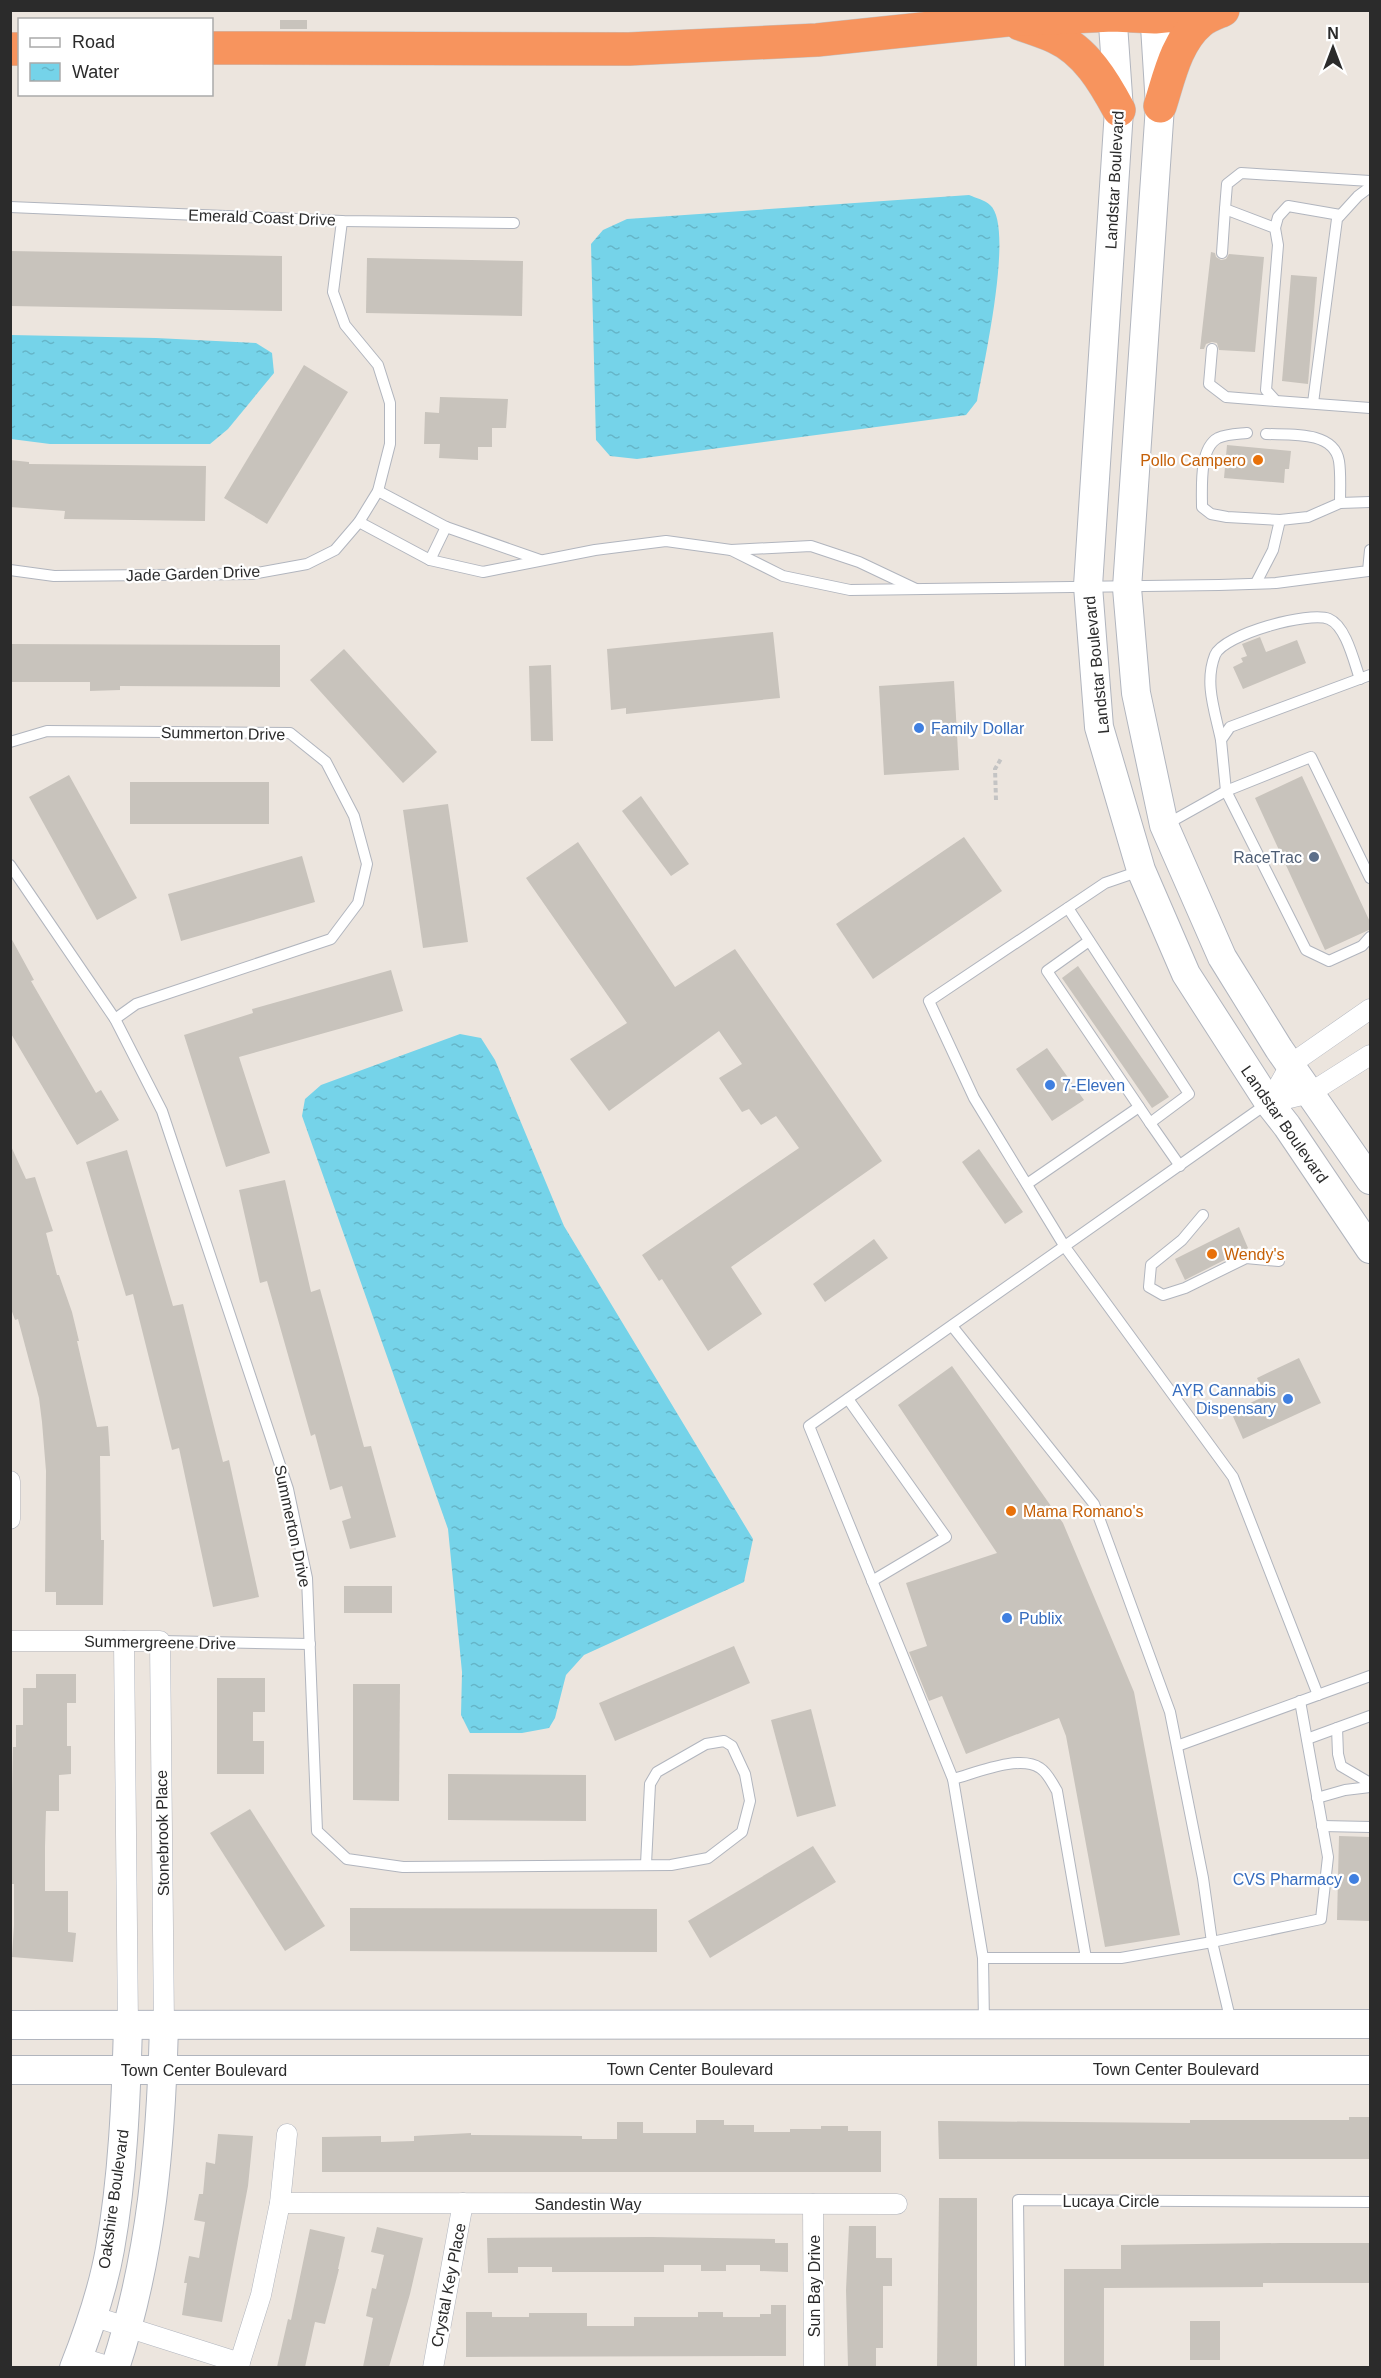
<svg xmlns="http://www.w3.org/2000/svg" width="1381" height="2378" font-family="Arial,sans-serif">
<defs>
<pattern id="water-ripples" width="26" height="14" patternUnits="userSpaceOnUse" patternTransform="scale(1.5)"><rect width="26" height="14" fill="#75d3e9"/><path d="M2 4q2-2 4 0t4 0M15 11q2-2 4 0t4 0" fill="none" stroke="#65b5c8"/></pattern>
</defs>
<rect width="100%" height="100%" fill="#ece5de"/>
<g fill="url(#water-ripples)">
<path d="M969 195C976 198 985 200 990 205 1015 226 983 367 977 401L966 415 637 459 610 456 596 440 591 244 603 230 627 219Z"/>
<polygon points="11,335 156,338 256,343 272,353 274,373 228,429 210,444 50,444 11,439"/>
<polygon points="460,1034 481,1038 495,1060 564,1226 753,1539 744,1582 584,1655 566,1675 555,1718 549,1728 522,1733 470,1733 461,1715 462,1672 448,1529 302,1116 305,1099 321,1085"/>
</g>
<g fill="#c8c3bc">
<rect x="280" y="20" width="27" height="9"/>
<polygon points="10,251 282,256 282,311 10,306"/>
<polygon points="1211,252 1215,253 1216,257 1221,260 1226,259 1229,254 1264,257 1255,352 1219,350 1217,343 1212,342 1206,344 1204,349 1200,349"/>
<polygon points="367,258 523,261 522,316 366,313"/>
<polygon points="1291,275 1317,277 1308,384 1282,381"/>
<polygon points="304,365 348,392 267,524 224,498"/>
<polygon points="440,397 508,399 506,428 492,428 492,447 478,447 478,460 439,458 440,444 424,444 425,412 439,413"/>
<polygon points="1227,445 1291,451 1289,469 1285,469 1284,483 1224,478"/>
<polygon points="10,460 29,462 29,464 206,466 205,521 64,519 65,511 10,507"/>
<polygon points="773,632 780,698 626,714 626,708 611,710 607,649"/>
<polygon points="1260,637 1266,652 1297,640 1306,663 1243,689 1233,667 1243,662 1241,658 1247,656 1242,644"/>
<polygon points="10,644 280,645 280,687 120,686 120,690 90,691 90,682 10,682"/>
<polygon points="344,649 437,752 403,783 310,680"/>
<polygon points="551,665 553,741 531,741 529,666"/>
<polygon points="954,681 959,770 884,775 879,686"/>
<polygon points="69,775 137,898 97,920 29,797"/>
<polygon points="1302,776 1371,924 1371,929 1325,950 1255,798"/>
<rect x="130" y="782" width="139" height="42"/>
<polygon points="641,796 689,864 671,876 622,811"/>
<polygon points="448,804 468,942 423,948 403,810"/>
<polygon points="964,837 1002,891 873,979 836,924"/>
<polygon points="578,842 675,987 735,949 882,1161 731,1267 762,1314 708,1351 662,1279 659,1281 642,1255 799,1148 776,1116 761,1125 749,1109 742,1112 719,1078 742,1064 719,1031 609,1111 570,1059 627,1023 526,878"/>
<polygon points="302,856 315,902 181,941 168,894"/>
<polygon points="10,936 34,980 31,981 96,1093 101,1090 119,1120 77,1145 10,1032"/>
<polygon points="1078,966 1169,1097 1152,1108 1062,978"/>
<polygon points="391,970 403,1011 239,1057 270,1153 226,1167 184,1035 253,1013 252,1009"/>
<polygon points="1047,1048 1084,1100 1052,1121 1016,1069"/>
<polygon points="10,1144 26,1179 35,1177 53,1231 46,1233 57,1275 59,1275 72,1312 79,1341 77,1341 97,1427 108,1426 110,1456 100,1456 101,1540 104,1540 103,1605 56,1605 56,1592 45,1592 46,1471 42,1422 39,1398 18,1319 15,1320 10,1306"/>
<polygon points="979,1149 1023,1212 1005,1224 962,1162"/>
<polygon points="127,1150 173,1306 183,1304 223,1462 229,1460 259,1597 213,1607 179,1448 172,1450 133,1294 126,1296 86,1162"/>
<polygon points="285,1180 311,1292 320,1289 364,1447 371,1446 396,1537 350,1549 342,1521 351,1518 342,1486 330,1490 315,1434 311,1436 267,1281 260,1283 239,1190"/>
<polygon points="1239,1227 1248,1248 1185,1280 1175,1259"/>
<polygon points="874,1239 888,1258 825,1302 813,1284"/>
<polygon points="1299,1358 1321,1403 1243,1439 1231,1412 1265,1396 1257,1378"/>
<polygon points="952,1366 1063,1523 1134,1692 1180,1935 1105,1947 1066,1736 1059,1718 966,1754 942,1696 929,1701 909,1652 927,1646 906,1583 997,1553 898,1405"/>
<rect x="344" y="1586" width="48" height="27"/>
<polygon points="734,1646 750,1683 615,1741 599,1703"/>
<polygon points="36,1674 76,1674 76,1703 67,1703 67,1746 71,1746 71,1774 59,1775 59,1811 46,1811 45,1847 45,1891 68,1891 68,1932 76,1933 73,1962 12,1957 14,1925 14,1884 10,1884 13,1747 16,1747 16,1725 23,1725 23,1688 36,1688"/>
<polygon points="217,1678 265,1678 265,1712 253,1712 253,1741 264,1741 264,1774 217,1774"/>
<polygon points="353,1684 400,1684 399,1801 353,1800"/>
<polygon points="811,1709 836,1806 797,1817 771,1720"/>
<polygon points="448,1774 586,1775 586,1821 448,1820"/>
<polygon points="250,1809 325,1926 285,1951 210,1833"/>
<polygon points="1339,1836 1371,1837 1371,1921 1337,1920"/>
<polygon points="813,1846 836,1882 710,1958 688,1921"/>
<polygon points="350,1908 657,1909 657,1952 350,1951"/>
<polygon points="1349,2117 1371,2117 1371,2159 939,2159 938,2121 1190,2123 1190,2120 1349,2120"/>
<polygon points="696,2120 724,2120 724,2125 754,2125 754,2132 790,2132 790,2129 821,2129 821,2126 848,2126 848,2131 881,2131 881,2172 322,2172 322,2137 381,2136 381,2142 414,2141 414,2136 471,2133 471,2135 582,2136 582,2139 617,2139 617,2122 643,2122 643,2133 696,2133"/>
<polygon points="218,2134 253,2136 248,2186 222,2322 182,2315 187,2283 184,2283 189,2256 199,2258 205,2222 194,2220 199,2194 203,2194 206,2162 215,2164"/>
<polygon points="939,2198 977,2198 977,2367 937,2367"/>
<polygon points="849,2226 876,2226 876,2258 892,2258 892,2286 883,2286 883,2348 876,2348 876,2367 848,2367 846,2290"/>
<polygon points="377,2227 423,2238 410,2294 389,2367 363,2367 373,2318 366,2316 372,2288 376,2289 384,2255 371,2252"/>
<polygon points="310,2229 345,2237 338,2269 339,2269 325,2324 315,2322 305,2367 277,2367 288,2319 291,2320"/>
<polygon points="652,2237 775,2239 775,2243 788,2243 788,2272 760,2271 760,2265 726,2265 726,2271 701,2271 701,2265 664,2265 664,2272 552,2272 552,2267 518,2267 518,2273 488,2273 487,2238"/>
<polygon points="1280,2243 1371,2243 1371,2283 1263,2283 1263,2287 1104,2288 1104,2367 1064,2367 1064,2269 1121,2269 1121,2245"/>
<polygon points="771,2305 786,2305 786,2356 466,2357 466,2312 492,2312 492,2317 529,2317 529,2313 587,2313 587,2326 634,2326 634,2317 698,2317 698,2312 723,2312 723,2317 760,2317 760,2314 771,2314"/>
<rect x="1190" y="2321" width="30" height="39"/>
</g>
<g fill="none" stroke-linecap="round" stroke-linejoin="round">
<defs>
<g id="lane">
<polyline points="1370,181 1241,173 1227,184 1225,209 1275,228 1278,245 1266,390 1276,401 1370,408"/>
<polyline points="10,207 342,221 514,223"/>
<polyline points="1275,228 1278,217 1288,206 1340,215"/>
<polyline points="1222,253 1225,209"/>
<polyline points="1212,349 1209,384 1226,397 1276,401"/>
<polyline points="1313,403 1337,219 1358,196 1370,187"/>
<path d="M1247 433C1238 434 1227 434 1218 438 1199 448 1202 488 1202 507L1211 514 1227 517 1280 520 1308 517 1340 503 1370 502"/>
<path d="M1266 434C1288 435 1334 430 1339 461 1341 474 1340 489 1340 503"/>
<polyline points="378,491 446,527 540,560"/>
<polyline points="359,522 430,560 483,572 595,550 666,541 731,550 811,546 859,562 916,589"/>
<polyline points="731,550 783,576 850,590 1219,585 1276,583 1368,571 1370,550"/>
<polyline points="430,560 446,527"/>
<polyline points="10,570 54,576 252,574 307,564 335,550 359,522 378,491 390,444 390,403 378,365 345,325 333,292 342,221"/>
<polyline points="1256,583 1273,550 1280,520"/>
<polyline points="1370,675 1230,727 1221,740 1226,791 1306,950 1329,961 1362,946 1370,937"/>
<path d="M1221 740C1215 711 1204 683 1215 655 1224 634 1309 611 1329 619 1346 626 1354 662 1360 679"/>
<polyline points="10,742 47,731 290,733 326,762 354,816 367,864 358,903 331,939 136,1004 115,1019"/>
<polyline points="1167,824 1226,791 1311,757 1370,878"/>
<polyline points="10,865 115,1019 162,1111 288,1489 307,1578 317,1831 347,1859 403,1867 671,1865 708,1858 742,1832 750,1801 745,1774 732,1746 724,1741 706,1744 657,1772 650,1784 646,1864"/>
<polyline points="1140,871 1105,883 929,1001 974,1098 1065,1247 1233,1477 1318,1695"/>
<polyline points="1068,908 1189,1094 1150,1123 1180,1166"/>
<polyline points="1089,941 1047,971 1150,1123"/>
<polyline points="1027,1184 1139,1107"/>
<polyline points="1203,1215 1182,1240 1151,1265 1149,1287 1163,1295 1185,1288 1246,1258 1279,1261"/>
<polyline points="952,1326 1094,1504 1170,1712 1203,1878 1212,1942 1231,2022"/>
<polyline points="848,1399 946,1537 872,1581"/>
<polyline points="160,1641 310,1644"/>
<polyline points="1337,1728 1338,1754 1341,1766 1370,1783"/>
<polyline points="1307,1739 1370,1716"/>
<polyline points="1177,1746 1370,1676"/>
<path d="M953 1779C976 1773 1020 1754 1040 1768 1048 1773 1052 1783 1057 1791L1086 1958"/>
<polyline points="1317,1798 1345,1790 1370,1787"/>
<polyline points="1322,1826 1370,1827"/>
<polyline points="983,1958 1121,1958 1212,1942 1321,1919 1328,1857 1300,1701"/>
<polyline points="984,2024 983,1958 953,1779 809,1426 1268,1103"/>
<polyline points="1020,2368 1018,2200 1370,2202"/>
</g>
<g id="street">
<polyline points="1269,1103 1291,1064 1370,1009"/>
<polyline points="1269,1103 1310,1093 1370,1055"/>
<polyline points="10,1481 10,1519"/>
<polyline points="10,1641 160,1641 164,2025"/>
<polyline points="124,1641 128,2025"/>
<polyline points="280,2203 897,2204"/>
<polyline points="813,2204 814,2368"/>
<polyline points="92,2316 240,2363"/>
<polyline points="78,2357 114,2368"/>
<polyline points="238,2368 261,2295 280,2203 287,2134"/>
<polyline points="433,2368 463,2203"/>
</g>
<g id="secondary">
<polyline points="1112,10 1119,110 1088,586 1099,727 1141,870 1186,974 1269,1103 1287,1126 1370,1249"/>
<polyline points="1154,10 1160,106 1127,588 1136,693 1164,825 1222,957 1279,1049 1370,1180"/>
<polyline points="10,2025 1370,2024"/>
<polyline points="10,2070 1370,2070"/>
<path d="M74 2368C89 2330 103 2289 110 2249 123 2176 126 2100 128 2025"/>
<path d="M115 2368C152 2256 161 2142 164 2025"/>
</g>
<g id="highway">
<path d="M1020 24C1031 28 1044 32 1055 37 1086 51 1104 82 1119 110"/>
<polyline points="212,48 629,49 817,40 1007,20 1113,15 1155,17 1223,10"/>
<polyline points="10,49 20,49"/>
<path d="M1160 106C1169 78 1176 42 1200 22 1206 17 1214 14 1221 11"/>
</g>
</defs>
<use href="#lane" stroke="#b1b5be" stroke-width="12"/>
<use href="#street" stroke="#b1b5be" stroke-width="21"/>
<use href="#secondary" stroke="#b1b5be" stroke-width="30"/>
<use href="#highway" stroke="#c4c4c4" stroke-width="34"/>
<polyline stroke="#c4c4c4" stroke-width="4" stroke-dasharray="4.5 3" stroke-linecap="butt" points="996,800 995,769 1002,757"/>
<use href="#lane" stroke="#fff" stroke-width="10"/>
<use href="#street" stroke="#fff" stroke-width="20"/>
<use href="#secondary" stroke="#fff" stroke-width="28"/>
<use href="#highway" stroke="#f7945e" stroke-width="33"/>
</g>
<g fill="#e8710a" stroke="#fff" stroke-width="2">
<circle cx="1258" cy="460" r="6"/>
<circle cx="1212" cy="1254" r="6"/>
<circle cx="1011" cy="1511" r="6"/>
</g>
<g fill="#3f7fe0" stroke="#fff" stroke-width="2">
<circle cx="919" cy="728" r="6"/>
<circle cx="1050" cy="1085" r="6"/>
<circle cx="1288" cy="1399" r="6"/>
<circle cx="1007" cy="1618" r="6"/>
<circle cx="1354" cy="1879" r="6"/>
</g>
<circle fill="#5c6f8a" stroke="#fff" stroke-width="2" cx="1314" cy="857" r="6"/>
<g text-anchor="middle" stroke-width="4.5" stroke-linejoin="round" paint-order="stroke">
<g font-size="16" fill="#2b2b2b" stroke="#fff">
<text transform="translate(1114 180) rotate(-87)" y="6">Landstar Boulevard</text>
<text transform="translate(262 217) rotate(2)" y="6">Emerald Coast Drive</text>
<text transform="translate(193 573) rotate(-2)" y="6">Jade Garden Drive</text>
<text transform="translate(1096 665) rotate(-96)" y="6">Landstar Boulevard</text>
<text transform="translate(223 733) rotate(1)" y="6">Summerton Drive</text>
<text transform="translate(1285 1124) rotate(55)" y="6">Landstar Boulevard</text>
<text transform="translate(293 1526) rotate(78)" y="6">Summerton Drive</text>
<text transform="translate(160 1642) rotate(1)" y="6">Summergreene Drive</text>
<text transform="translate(162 1833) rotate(-91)" y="6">Stonebrook Place</text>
<text x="690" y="2075">Town Center Boulevard</text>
<text x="1176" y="2075">Town Center Boulevard</text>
<text x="204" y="2076">Town Center Boulevard</text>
<text transform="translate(113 2199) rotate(-82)" y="6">Oakshire Boulevard</text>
<text x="1111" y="2207">Lucaya Circle</text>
<text x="588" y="2210">Sandestin Way</text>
<text transform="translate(448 2285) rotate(-79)" y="6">Crystal Key Place</text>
<text transform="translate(814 2286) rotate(-90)" y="6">Sun Bay Drive</text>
</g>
<g font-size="16" fill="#c56008" stroke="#fff" text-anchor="start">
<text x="1246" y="466" text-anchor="end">Pollo Campero</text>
<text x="1224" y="1260">Wendy's</text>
<text x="1023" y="1517">Mama Romano's</text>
</g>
<g font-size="16" fill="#366cbe" stroke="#fff" text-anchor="start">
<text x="931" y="734">Family Dollar</text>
<text x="1062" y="1091">7-Eleven</text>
<text x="1276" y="1396" text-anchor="end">AYR Cannabis<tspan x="1276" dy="18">Dispensary</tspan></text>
<text x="1019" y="1624">Publix</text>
<text x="1342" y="1885" text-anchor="end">CVS Pharmacy</text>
</g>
<g font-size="16" fill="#4e5e75" stroke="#fff" text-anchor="end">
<text x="1302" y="863">RaceTrac</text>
</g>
</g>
<rect width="1381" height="2378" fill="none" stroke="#2b2b2b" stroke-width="24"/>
<rect x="18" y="18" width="195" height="78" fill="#ffffff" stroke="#aaaaaa" stroke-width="1.5"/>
<rect x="30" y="38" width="30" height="9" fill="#ffffff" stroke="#aaaaaa" stroke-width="1.5"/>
<text x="72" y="48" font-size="18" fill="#2b2b2b">Road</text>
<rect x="30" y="63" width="30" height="18" fill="url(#water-ripples)" stroke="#aaaaaa" stroke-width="1.5"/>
<text x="72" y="78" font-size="18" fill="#2b2b2b">Water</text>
<g transform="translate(1333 48)" stroke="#ffffff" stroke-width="4.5" paint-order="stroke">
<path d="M0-4.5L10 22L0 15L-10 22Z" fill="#2b2b2b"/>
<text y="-9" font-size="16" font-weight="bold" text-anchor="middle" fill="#2b2b2b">N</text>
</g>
</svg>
